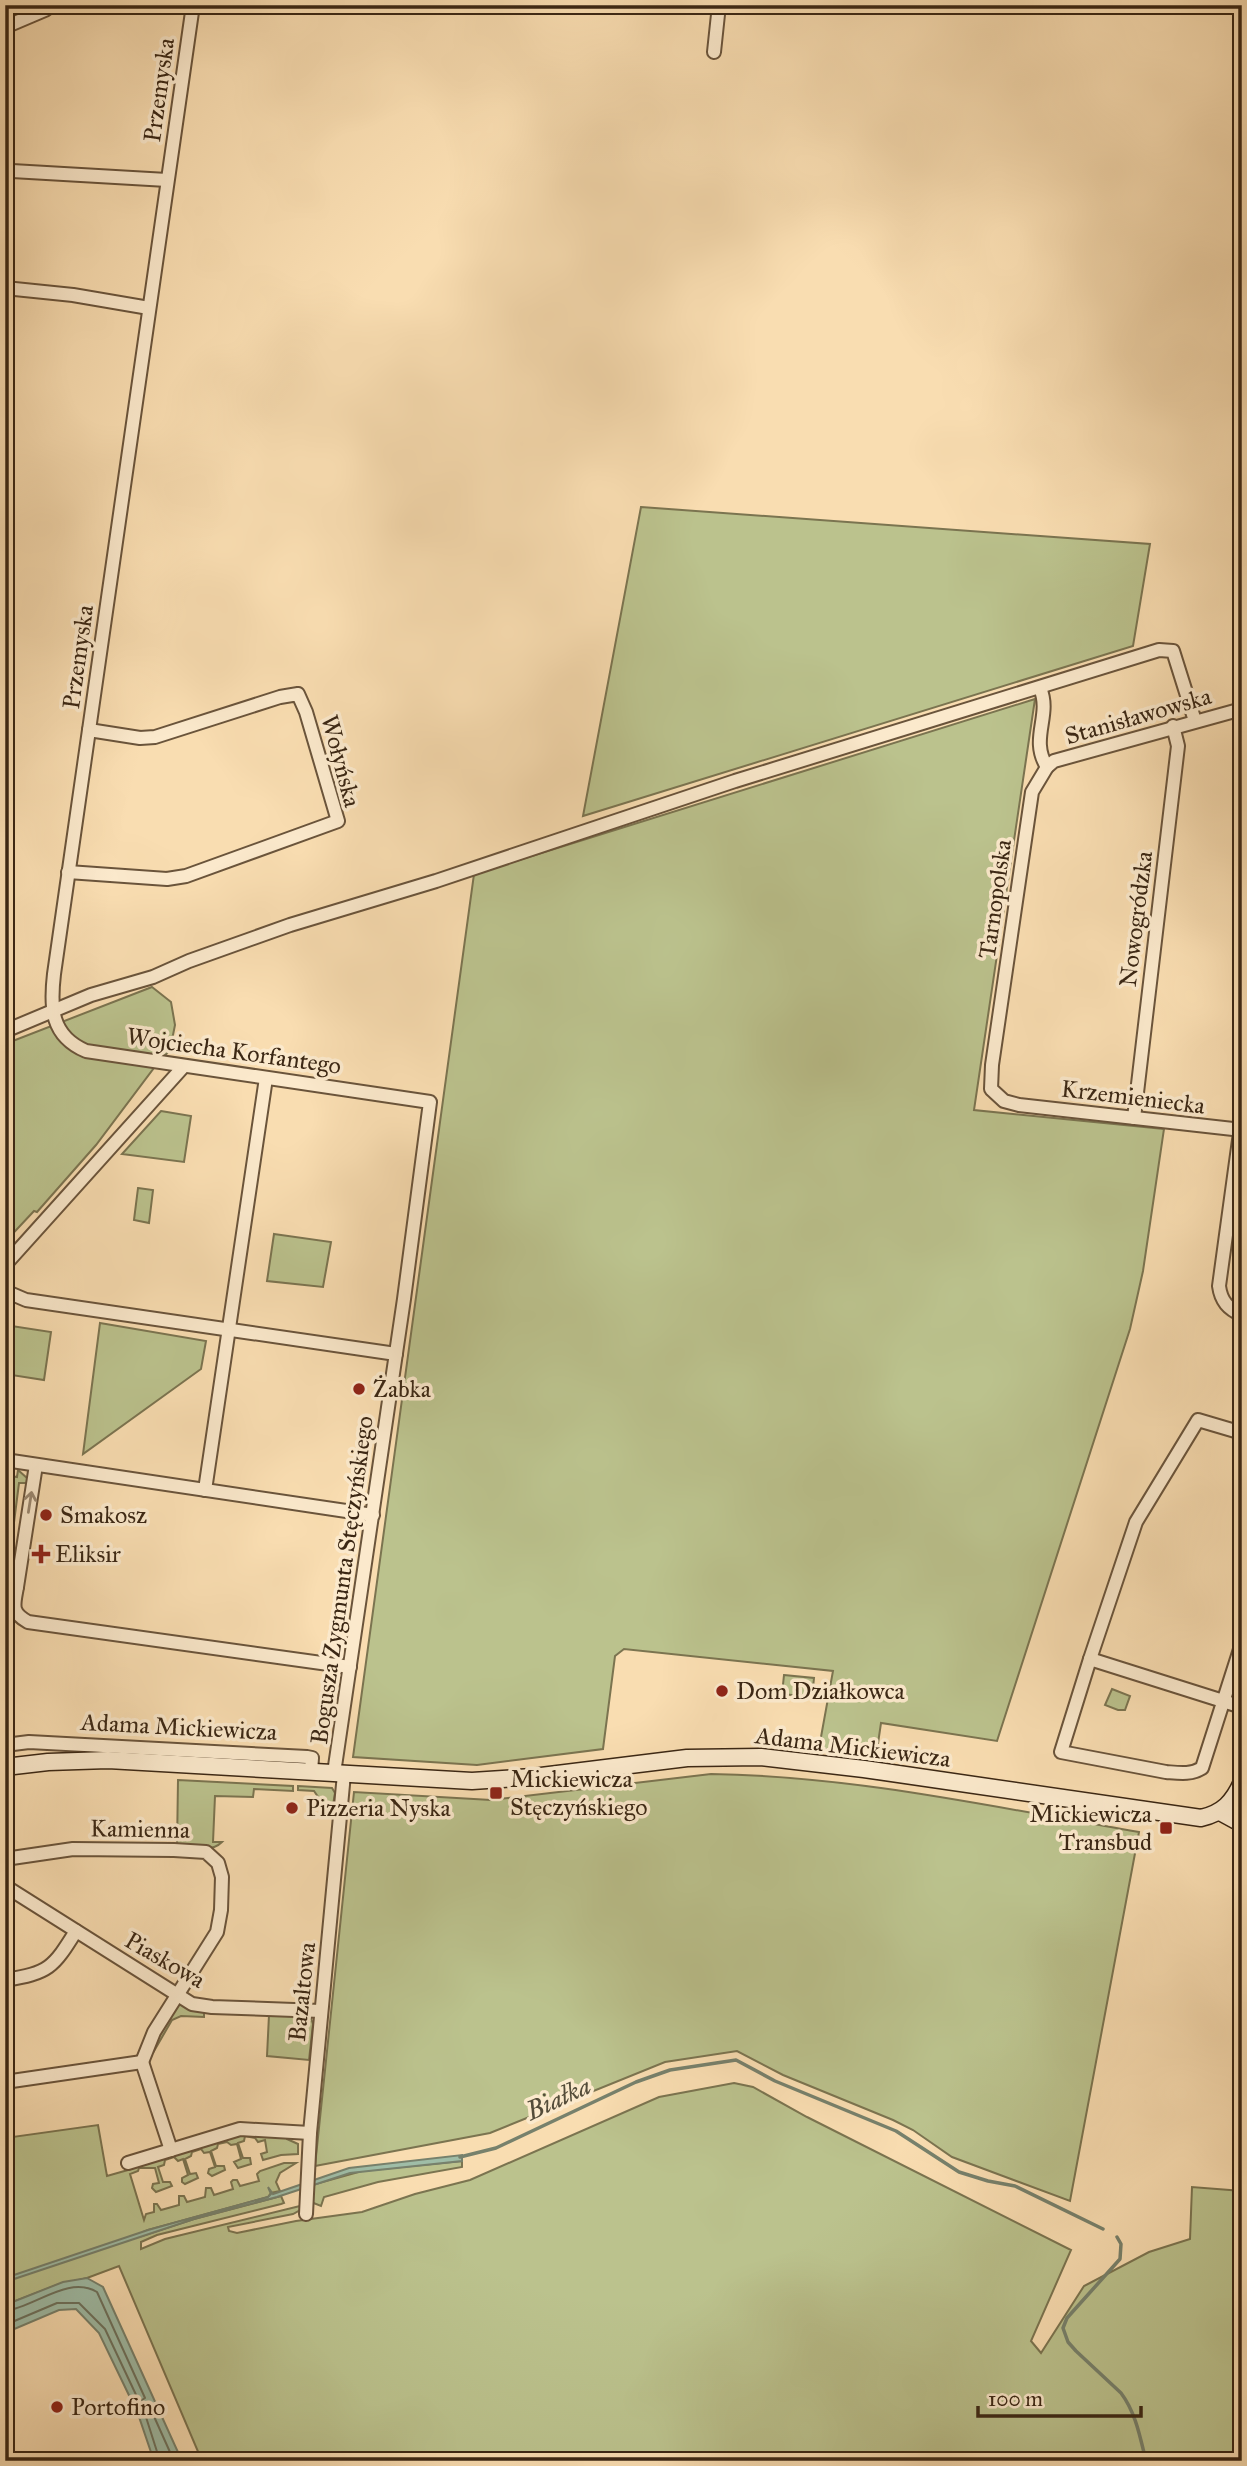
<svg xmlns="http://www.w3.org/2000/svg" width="1247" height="2466" font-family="'IM FELL Great Primer',serif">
<rect width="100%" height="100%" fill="#f9ddb1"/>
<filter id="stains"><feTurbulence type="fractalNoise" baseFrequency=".00286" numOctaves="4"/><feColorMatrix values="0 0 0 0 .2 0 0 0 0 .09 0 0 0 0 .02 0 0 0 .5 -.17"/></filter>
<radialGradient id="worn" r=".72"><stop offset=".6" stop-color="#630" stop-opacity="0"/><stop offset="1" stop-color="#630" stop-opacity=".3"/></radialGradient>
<g fill="#bbc28d" stroke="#7b7450" stroke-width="2">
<polygon points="641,507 1150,544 1133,646 583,816"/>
<polygon points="1035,699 974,1110 1164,1129 1143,1271 1130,1329 997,1741 881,1723 876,1757 819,1748 833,1671 624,1649 615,1656 603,1749 477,1765 353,1757 474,874"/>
<polygon points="152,987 171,1002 175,1025 170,1050 157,1064 96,1145 37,1212 34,1211 5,1242 5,1087 10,1080 5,1079 5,1044"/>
<polygon points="161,1111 191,1116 184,1162 122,1154"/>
<polygon points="138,1188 153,1190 149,1223 134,1220"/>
<polygon points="274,1234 331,1242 323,1287 267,1281"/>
<polygon points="100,1323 206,1341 201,1369 83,1454"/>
<polygon points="5,1325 51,1332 44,1380 5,1374"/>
<polygon points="18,1470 27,1478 27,1483 19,1483 9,1562 15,1567 14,1571 5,1569 5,1475 17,1477"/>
<polygon points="784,1675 814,1678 812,1697 782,1694"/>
<polygon points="1112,1689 1130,1696 1125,1710 1118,1710 1105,1705"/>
<path d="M711 1774C855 1776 998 1808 1139 1832L1070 2201 952 2157 913 2130 893 2120 783 2075 737 2051 665 2062 490 2133 315 2166 354 1792 491 1800Z"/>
<path d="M178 1780 293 1786V1791L254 1789 253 1797 215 1796 213 1842H222C211 1853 192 1848 177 1847Z"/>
<polygon points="298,1786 332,1788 335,1793 333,1805 323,1804 314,1791 298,1790"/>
<polygon points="183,2004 204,2011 204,2017 181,2016 172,2020 154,2051 152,2049 156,2037 177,2005"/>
<polygon points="269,2015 300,2015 301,2018 311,2018 313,2024 309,2060 267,2056"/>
<polygon points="734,2083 753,2087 807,2117 1071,2250 1031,2341 1041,2353 1084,2286 1149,2252 1190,2239 1192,2187 1242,2191 1242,2461 202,2461 119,2266 87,2278 57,2285 5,2305 5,2138 98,2125 107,2176 128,2170 127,2166 236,2135 287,2136 287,2139 298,2144 298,2154 281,2155 263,2160 261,2154 267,2152 265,2140 258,2142 255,2138 245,2136 244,2141 238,2143 243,2158 250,2158 251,2164 238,2168 234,2162 241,2159 237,2144 231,2145 227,2142 218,2144 217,2148 211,2151 216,2166 224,2166 225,2170 212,2176 208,2173 209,2169 215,2167 210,2152 204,2153 201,2149 192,2152 191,2156 185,2159 190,2174 196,2173 198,2178 185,2184 182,2182 182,2178 188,2175 183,2159 178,2161 174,2157 165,2160 164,2165 158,2167 163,2182 170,2182 172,2186 156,2192 152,2188 153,2184 159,2183 155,2168 139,2168 138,2171 130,2174 144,2220 146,2214 154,2212 154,2204 157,2204 161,2210 179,2205 179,2196 184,2196 187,2202 205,2197 206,2188 211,2188 214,2195 233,2189 231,2182 233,2180 237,2180 240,2186 259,2181 257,2174 260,2171 284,2163 296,2163 280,2173 276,2182 280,2191 271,2193 268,2197 148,2230 143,2232 142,2236 194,2219 281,2196 284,2203 281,2204 157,2235 141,2242 141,2249 165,2239 304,2205 302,2209 293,2214 228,2227 229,2231 237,2233 296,2221 362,2212 415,2194 470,2180 659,2097"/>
<polygon points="462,2161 462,2167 378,2182 324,2197 321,2206 311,2202 312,2185 362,2171"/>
</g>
<g fill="#9fbda7" stroke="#77816c" stroke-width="2">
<polygon points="462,2155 462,2161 350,2173 277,2197 194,2219 5,2282 5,2278 148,2230 268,2197 271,2194 268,2187 273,2194 349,2168"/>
<polygon points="87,2278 103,2287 182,2461 154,2461 138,2414 99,2333 76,2309 59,2310 5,2333 5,2305 63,2282"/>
</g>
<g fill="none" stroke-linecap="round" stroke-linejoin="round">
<g stroke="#6d725e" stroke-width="2">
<path d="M5 2311C35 2307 68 2275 97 2292L145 2398 142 2400 138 2399 105 2329 79 2303H57L5 2325"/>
<polyline points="160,2461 145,2414 148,2410 152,2412 174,2461"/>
</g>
<g stroke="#77816c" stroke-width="3.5">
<polyline points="460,2157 496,2148 636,2082 670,2070 736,2060 775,2081 896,2131 959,2172 988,2181 1015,2186 1103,2229"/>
<path d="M1117 2237 1121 2244 1120 2259 1067 2318 1063 2328 1068 2342 1076 2351 1121 2393C1136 2413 1140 2437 1146 2461"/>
<polyline points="1226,2461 1242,2449"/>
</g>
<defs>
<g id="street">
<path d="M193 5 54 974C50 1008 51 1036 86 1051L430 1102 404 1299 334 1773"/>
<polyline points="5,27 45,10 52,5"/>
<polyline points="714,52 719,5"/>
<polyline points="12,171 167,180"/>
<polyline points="5,288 73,295 149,308"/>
<path d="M1040 688C1052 716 1029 738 1047 767L1032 792 992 1065 991 1089 1004 1101 1019 1105 1242 1130"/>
<polyline points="1047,767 1054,761 1242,709"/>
<polyline points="68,872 167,879 186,876 338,821 306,712 298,694 280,697 155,737 140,738 89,730"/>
<polyline points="5,1031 91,995 153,977 189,961 290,925 436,881 735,781 1159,650 1173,651 1195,721"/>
<polyline points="1134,1118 1178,746 1173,726"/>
<path d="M1242 1118 1219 1286C1221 1301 1228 1309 1242 1315"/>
<polyline points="5,1265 184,1066"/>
<polyline points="5,1291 26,1300 396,1354"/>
<polyline points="5,1460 373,1515"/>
<polyline points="205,1490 266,1078"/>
<path d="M5 1585 17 1587C14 1605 10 1612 28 1622L350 1667"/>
<polyline points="17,1587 36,1465"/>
<path d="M1242 1643 1202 1768C1191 1775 1179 1773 1166 1772L1061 1752 1090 1659C1141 1675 1191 1691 1242 1707"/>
<polyline points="1090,1659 1136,1522 1198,1420 1242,1433"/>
<polyline points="5,1745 29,1742 307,1757 312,1758 311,1772"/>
<polyline points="5,1859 73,1849 174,1850 206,1852 218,1863 222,1877 221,1910 217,1932 154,2032 142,2062"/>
<polyline points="5,1886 192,2004 212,2007 321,2011"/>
<path d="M5 1980C49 1973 53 1968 76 1931"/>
<polyline points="142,2062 171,2150"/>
<polyline points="5,2082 142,2062"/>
<polyline points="128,2163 240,2129 310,2133"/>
<polyline points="306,2214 310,2133 344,1774"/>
</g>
<g id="secondary">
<path d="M5 1767 48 1762 108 1760 472 1781 533 1777 687 1758 761 1757 864 1769 1201 1818C1223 1813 1233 1802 1242 1782"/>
<polyline points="1220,1812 1242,1824"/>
</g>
</defs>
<use href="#street" stroke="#6a543b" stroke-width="16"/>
<use href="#secondary" stroke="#3b2714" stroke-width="19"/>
<use href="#street" stroke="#fbe9cc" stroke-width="12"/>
<use href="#secondary" stroke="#fbe9cc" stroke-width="16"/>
</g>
<defs><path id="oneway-shaft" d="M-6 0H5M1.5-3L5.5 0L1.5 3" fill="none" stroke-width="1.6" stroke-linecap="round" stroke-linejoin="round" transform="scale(1.75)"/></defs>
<use stroke="#9b8870" href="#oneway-shaft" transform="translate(30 1502) rotate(-81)"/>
<g fill="#8f2418" stroke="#fbe9cc" stroke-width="2.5">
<circle cx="359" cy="1389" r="7"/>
<circle cx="46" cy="1515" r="7"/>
<path d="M37.5 1543.5h7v7h7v7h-7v7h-7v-7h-7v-7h7z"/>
<circle cx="722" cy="1691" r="7"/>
<rect x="489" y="1786" width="14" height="14" rx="3.5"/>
<circle cx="292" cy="1808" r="7"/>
<rect x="1159" y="1821" width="14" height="14" rx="3.5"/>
<circle cx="57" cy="2407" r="7"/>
</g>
<g text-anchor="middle" stroke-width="7" stroke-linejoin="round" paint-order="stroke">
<g font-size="24" fill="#3b2714" stroke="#fbe9cc">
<text transform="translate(159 90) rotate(-82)" y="8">Przemyska</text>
<text transform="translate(78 657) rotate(-82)" y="8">Przemyska</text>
<text transform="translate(1138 716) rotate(-16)" y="8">Stanisławowska</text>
<text transform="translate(341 761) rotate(75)" y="8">Wołyńska</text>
<text transform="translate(995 899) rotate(-82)" y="8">Tarnopolska</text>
<text transform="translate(1136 919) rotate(-83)" y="8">Nowogródzka</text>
<text transform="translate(234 1051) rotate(8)" y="8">Wojciecha Korfantego</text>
<text transform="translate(1133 1097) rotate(7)" y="8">Krzemieniecka</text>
<text transform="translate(342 1580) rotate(-82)" y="8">Bogusza Zygmunta Stęczyńskiego</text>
<text transform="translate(179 1727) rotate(3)" y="8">Adama Mickiewicza</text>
<text transform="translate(853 1747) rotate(7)" y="8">Adama Mickiewicza</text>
<text transform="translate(140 1829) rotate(1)" y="8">Kamienna</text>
<text transform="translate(165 1960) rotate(30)" y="8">Piaskowa</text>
<text transform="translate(302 1992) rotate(-84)" y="8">Bazaltowa</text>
</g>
<g font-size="24" fill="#3b2714" stroke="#fbe9cc" text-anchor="start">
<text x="373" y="1397">Żabka</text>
<text x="60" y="1523">Smakosz</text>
<text x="55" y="1562">Eliksir</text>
<text x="736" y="1699">Dom Działkowca</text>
<text x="510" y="1787">Mickiewicza<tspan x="510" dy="28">Stęczyńskiego</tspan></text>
<text x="306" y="1816">Pizzeria Nyska</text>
<text x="1152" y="1822" text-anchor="end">Mickiewicza<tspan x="1152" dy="28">Transbud</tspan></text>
<text x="71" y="2415">Portofino</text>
</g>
<g font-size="26" font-style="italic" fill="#544c39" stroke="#fbe9cc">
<text transform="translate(558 2098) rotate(-25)" y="9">Białka</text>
</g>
</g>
<rect width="1247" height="2466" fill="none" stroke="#f9ddb1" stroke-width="28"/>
<rect x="7" y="7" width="1233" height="2452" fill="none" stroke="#3b2714" stroke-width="3.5"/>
<rect x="14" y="14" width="1219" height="2438" fill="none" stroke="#3b2714" stroke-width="2"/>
<path d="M978 2406v10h163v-10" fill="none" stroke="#3b2714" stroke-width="3.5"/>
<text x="988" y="2406" font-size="21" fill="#3b2714" stroke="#fbe9cc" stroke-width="5" paint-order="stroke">100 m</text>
<rect width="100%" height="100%" filter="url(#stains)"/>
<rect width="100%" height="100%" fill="url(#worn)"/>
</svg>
